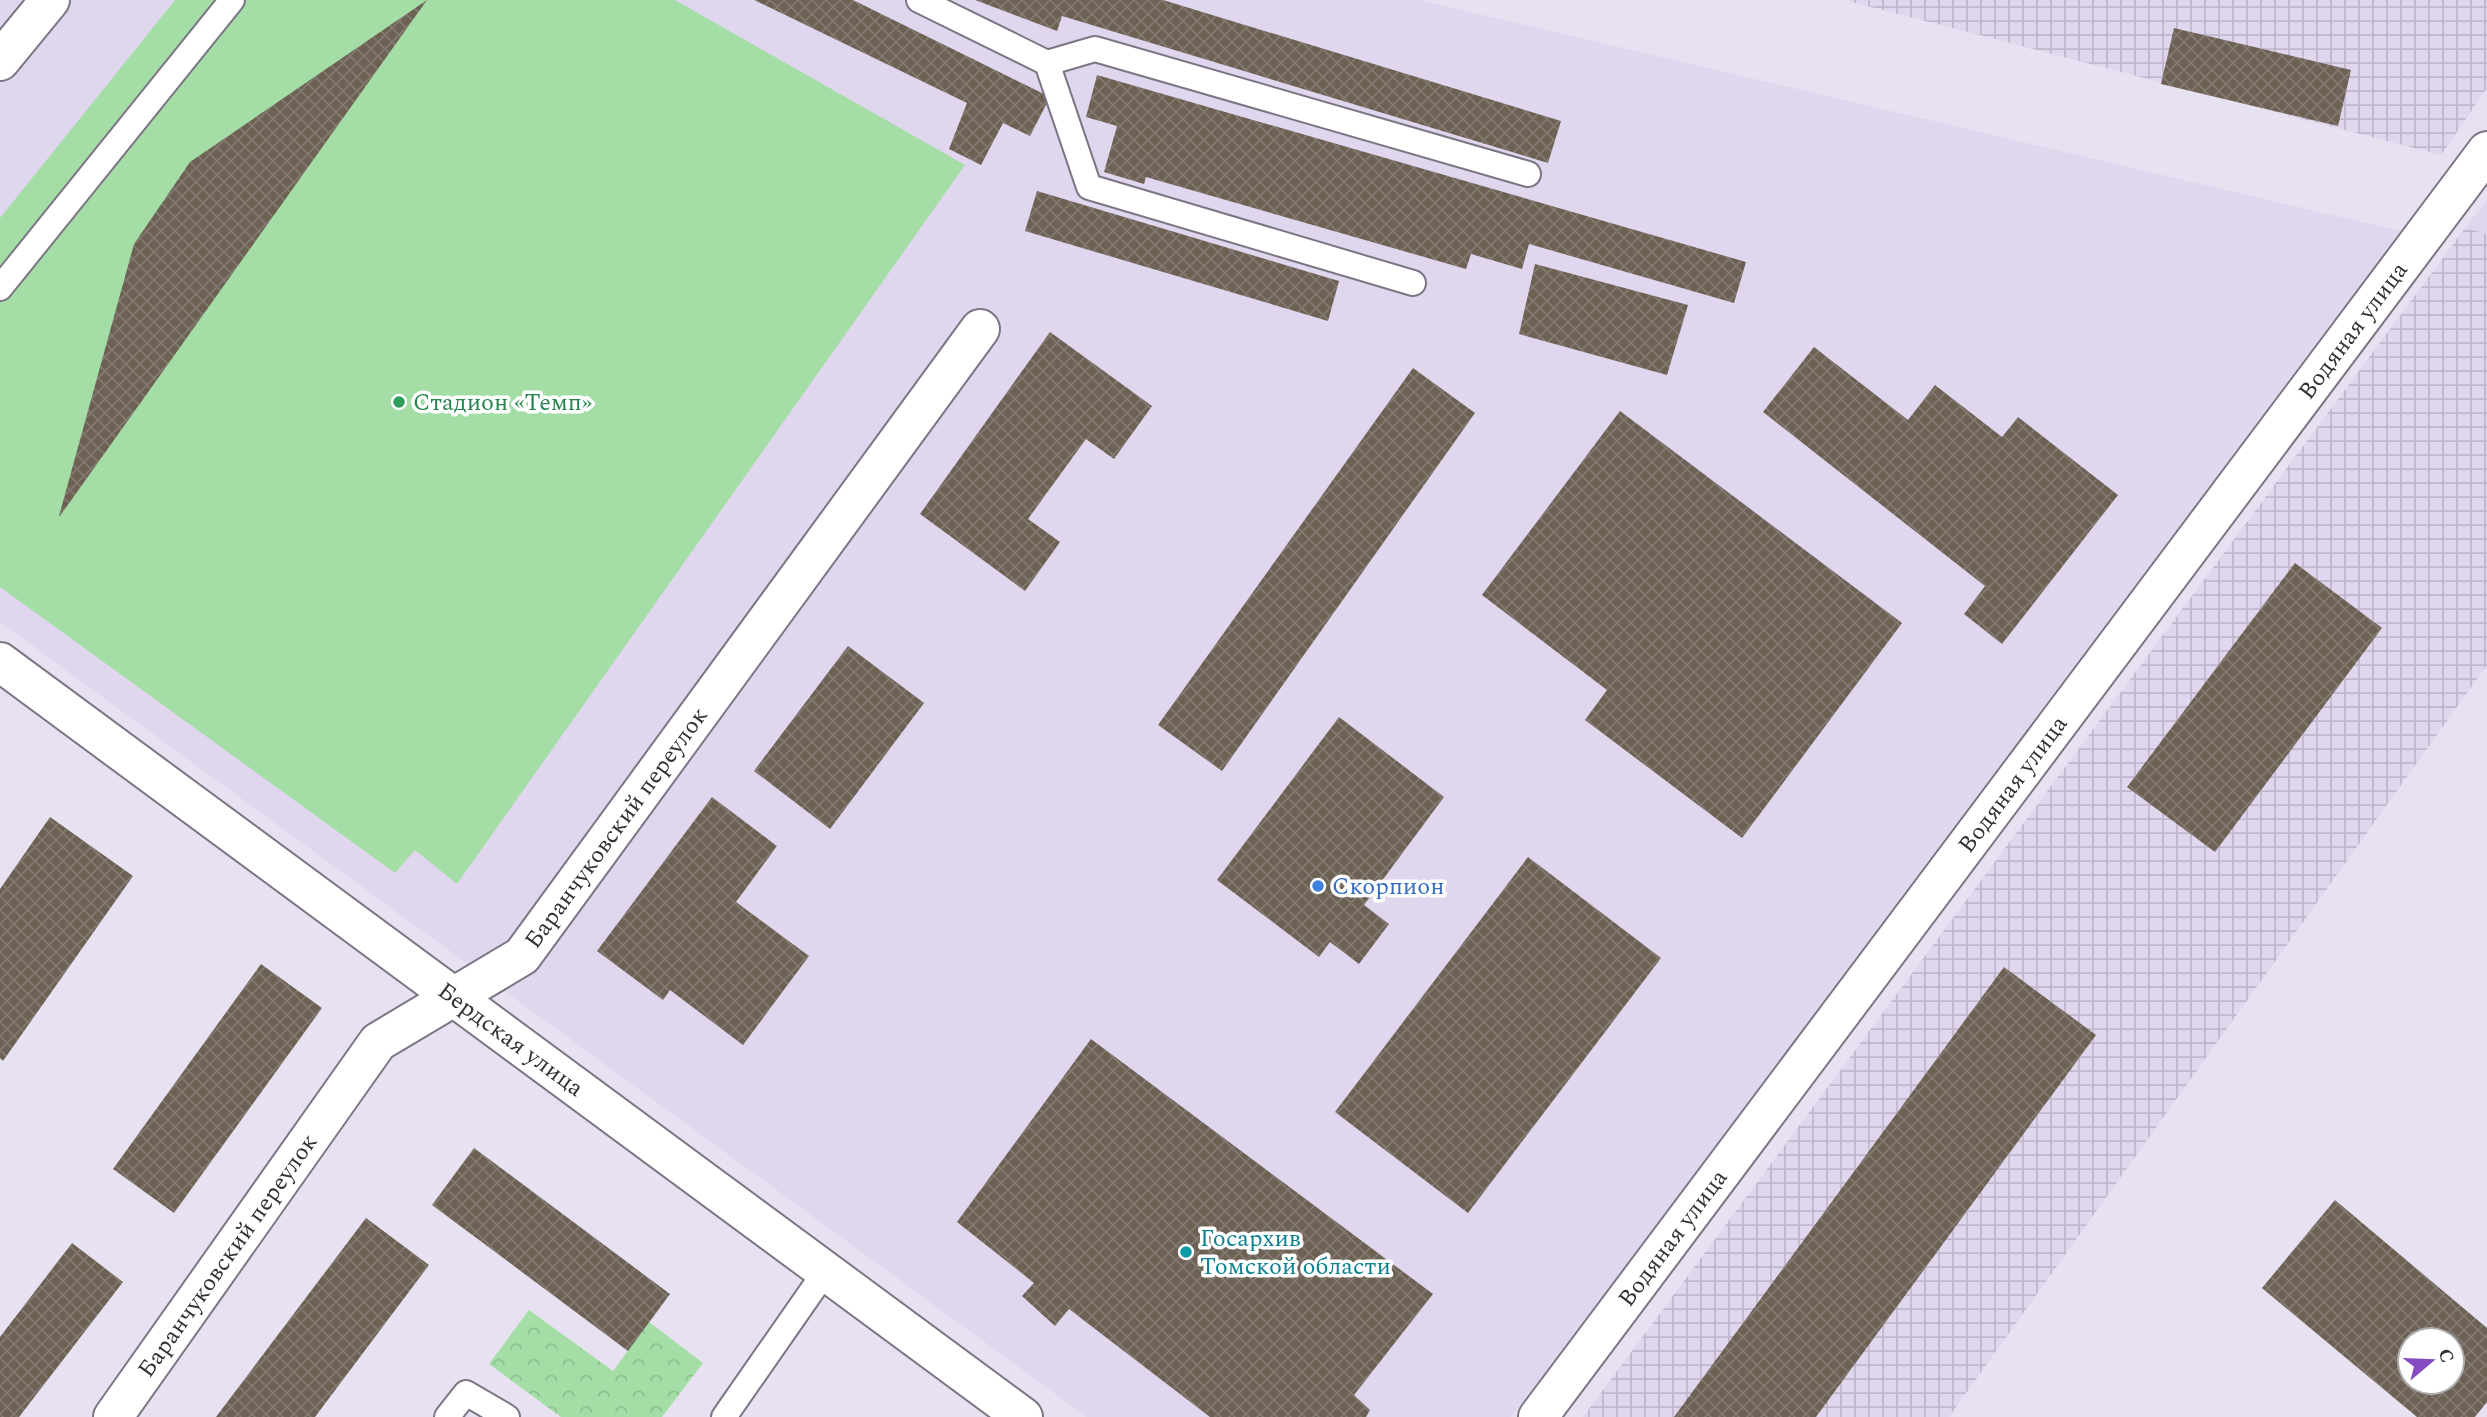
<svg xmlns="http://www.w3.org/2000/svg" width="2487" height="1417" font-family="Spectral,serif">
<defs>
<pattern id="industrial-grid" width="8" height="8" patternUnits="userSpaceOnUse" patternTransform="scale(1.75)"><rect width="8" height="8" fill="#e0d6ee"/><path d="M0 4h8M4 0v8" fill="none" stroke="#c1b8cd"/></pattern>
<pattern id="park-crowns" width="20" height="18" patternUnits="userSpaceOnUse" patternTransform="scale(1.75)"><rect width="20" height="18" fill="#a4dea6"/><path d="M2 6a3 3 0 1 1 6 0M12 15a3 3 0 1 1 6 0" fill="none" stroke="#8ebf90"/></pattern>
<pattern id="building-cross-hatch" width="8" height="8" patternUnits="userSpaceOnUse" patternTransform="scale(1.75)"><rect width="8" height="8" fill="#6d6154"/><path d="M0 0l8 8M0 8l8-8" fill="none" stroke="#827970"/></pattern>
</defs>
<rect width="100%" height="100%" fill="#e8e1f2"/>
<g fill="#e0d6ee">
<polygon points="0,0 1419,0 2400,231 1511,1417 1087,1417 0,622"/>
<polygon points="2487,199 2487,234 2465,228"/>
</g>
<g fill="url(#industrial-grid)">
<polygon points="1844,0 2487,0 2487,88 2441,155"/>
<polygon points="2465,228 2487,234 2487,665 1949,1417 1583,1417"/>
</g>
<polygon fill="#a4dea6" points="175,0 675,0 965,165 457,884 415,850 395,873 0,587 0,218"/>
<polygon fill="url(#park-crowns)" points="529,1310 613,1371 649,1322 703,1363 662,1417 561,1417 489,1364"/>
<g fill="url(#building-cross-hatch)" fill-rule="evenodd">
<polygon points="427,0 60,516 59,516 134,244 190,162"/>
<polygon points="754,0 853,0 1050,97 1030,136 1003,123 981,165 949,149 967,103"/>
<polygon points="975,0 1163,0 1561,121 1548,163 1062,16 1057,31"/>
<polygon points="2174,28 2351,70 2338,126 2161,84"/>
<polygon points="1097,75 1746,262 1734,303 1529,244 1522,269 1471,254 1466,269 1146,177 1144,184 1104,172 1117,126 1086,117"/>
<polygon points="1037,191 1339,281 1328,321 1025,231"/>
<polygon points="1535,264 1688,305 1667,375 1519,334"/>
<polygon points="1050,332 1152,406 1114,459 1086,439 1028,519 1060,542 1025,591 920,514"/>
<polygon points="1814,347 1908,420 1935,385 2002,437 2018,417 2118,495 2002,644 1964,614 1985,586 1763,412"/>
<polygon points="1413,368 1475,413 1222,771 1158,725"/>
<polygon points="1620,411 1902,623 1742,838 1585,720 1607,690 1482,595"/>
<polygon points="2295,563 2382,628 2215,852 2127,787"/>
<polygon points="848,646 924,703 830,829 754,771"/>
<polygon points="1339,717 1444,797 1364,905 1389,924 1359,964 1330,942 1319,957 1217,880"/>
<polygon points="712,797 777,846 736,902 809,956 743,1045 670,990 663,1000 597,951"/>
<polygon points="50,817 133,876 3,1061 0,1058 0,889"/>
<polygon points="1528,857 1661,958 1468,1213 1335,1112"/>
<polygon points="261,964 322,1008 174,1213 113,1169"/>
<polygon points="2004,967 2096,1035 1816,1417 1674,1417"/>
<polygon points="1091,1039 1433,1294 1354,1395 1370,1410 1366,1417 1210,1417 1069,1309 1055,1326 1022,1296 1034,1283 957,1222"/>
<polygon points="474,1148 670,1294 628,1351 432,1205"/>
<path d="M2335 1200 2487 1328V1402L2475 1417H2417L2262 1288ZM2410 1340H2452V1382H2410Z"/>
<polygon points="366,1218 429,1265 315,1417 216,1417"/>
<polygon points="72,1243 123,1282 19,1417 0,1417 0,1337"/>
</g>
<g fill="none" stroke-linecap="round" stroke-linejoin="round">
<defs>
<g id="lane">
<polyline points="919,0 1047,63 1095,49 1528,174"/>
<polyline points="1047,63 1089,187 1413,283"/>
<polyline points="0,288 232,0"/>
<polyline points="447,1417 466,1393 507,1417"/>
<polyline points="724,1417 825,1272"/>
</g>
<g id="street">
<polyline points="0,61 50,0"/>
<path id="s1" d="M113 1417 378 1042 522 956 980 329"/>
<path id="s2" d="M1538 1417 2487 151"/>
</g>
<g id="secondary">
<path id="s3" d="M0 662 1023 1417"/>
</g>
</defs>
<use href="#lane" stroke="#7c7584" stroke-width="28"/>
<use href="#street" stroke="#7c7584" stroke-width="42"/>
<use href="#secondary" stroke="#7c7584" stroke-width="42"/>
<use href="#lane" stroke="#fff" stroke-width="24"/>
<use href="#street" stroke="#fff" stroke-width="38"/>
<use href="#secondary" stroke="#fff" stroke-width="38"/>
</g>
<circle fill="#2e9e5b" stroke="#fff" stroke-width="2.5" cx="399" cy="402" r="7"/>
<circle fill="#3f7fe0" stroke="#fff" stroke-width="2.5" cx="1318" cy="886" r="7"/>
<circle fill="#0f9aa8" stroke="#fff" stroke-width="2.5" cx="1186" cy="1252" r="7"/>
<g text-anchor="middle" stroke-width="7" stroke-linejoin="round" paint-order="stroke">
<g font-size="24" fill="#333137" stroke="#fff">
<text dy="8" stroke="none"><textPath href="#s2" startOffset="1358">Водяная улица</textPath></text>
<text dy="8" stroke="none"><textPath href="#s2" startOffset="791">Водяная улица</textPath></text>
<text dy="8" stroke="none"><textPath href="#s1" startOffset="786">Баранчуковский переулок</textPath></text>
<text dy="8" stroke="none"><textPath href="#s3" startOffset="635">Бердская улица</textPath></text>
<text dy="8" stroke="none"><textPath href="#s2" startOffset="224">Водяная улица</textPath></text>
<text dy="8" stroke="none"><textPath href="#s1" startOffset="198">Баранчуковский переулок</textPath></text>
</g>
<g font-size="24" fill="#27864d" stroke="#fff" text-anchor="start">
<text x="413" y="410">Стадион «Темп»</text>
</g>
<g font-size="24" fill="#366cbe" stroke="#fff" text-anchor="start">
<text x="1332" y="894">Скорпион</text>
</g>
<g font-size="24" fill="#0d838f" stroke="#fff" text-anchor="start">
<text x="1200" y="1246">Госархив<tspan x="1200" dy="28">Томской области</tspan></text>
</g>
</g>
<g transform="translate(2431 1361) rotate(71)"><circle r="33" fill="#ffffff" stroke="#adadaf" stroke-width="2"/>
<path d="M0-5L12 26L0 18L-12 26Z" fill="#864ac1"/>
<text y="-10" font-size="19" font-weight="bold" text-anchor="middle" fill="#333137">С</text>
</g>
</svg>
